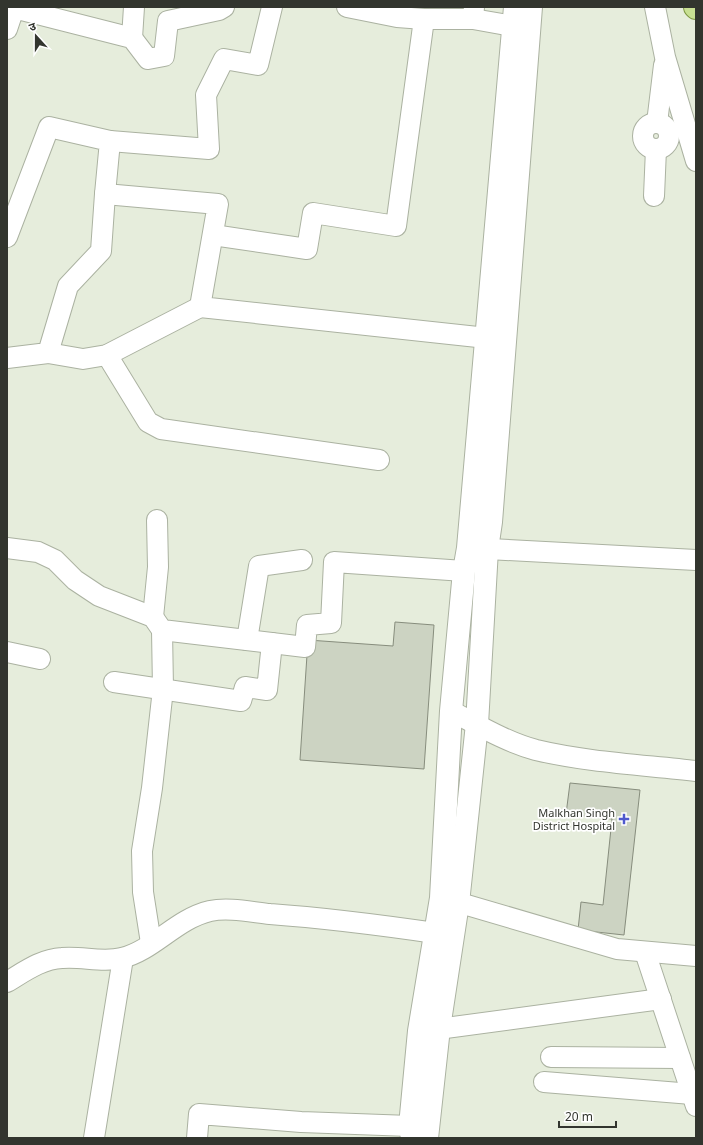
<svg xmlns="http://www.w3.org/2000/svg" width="703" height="1145" font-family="'Noto Sans','Noto Sans Devanagari',sans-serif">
<rect width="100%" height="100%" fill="#e6eddc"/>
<g fill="#ccd3c2" stroke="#878d7d">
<polygon points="395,622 434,625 424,769 300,760 308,640 393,646"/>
<polygon points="570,783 640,790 624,935 578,930 581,902 603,905 612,819 566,814"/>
</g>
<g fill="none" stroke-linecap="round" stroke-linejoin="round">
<defs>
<g id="minor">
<polyline points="655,7 665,57 696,161"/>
<polyline points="424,19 473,19 474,7"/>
<polyline points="473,19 513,26"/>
<polyline points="7,29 14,8 132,38 148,59 164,56 168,21 219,10 224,7"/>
<polyline points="132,38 134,7"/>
<circle cx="656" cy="136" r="13"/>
<polyline points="657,123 664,65"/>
<polyline points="110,141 209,149 206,95 224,59 258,65 272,7"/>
<polyline points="654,196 656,149"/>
<polyline points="213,235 307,249 313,213 396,226 424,19 397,17 347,7"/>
<polyline points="7,237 49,127 110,141 105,194 218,204 200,307 487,338"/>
<polyline points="48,353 83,359 107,355 200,307"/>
<polyline points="107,355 148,422 161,429 379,460"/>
<polyline points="7,358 48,353 68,286 101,251 105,194"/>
<polyline points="7,548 38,552 55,560 75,580 99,596 153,617 162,630 305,647 307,625 331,623 334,562 464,571"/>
<polyline points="470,548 696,560"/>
<polyline points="153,617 158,567 157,520"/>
<polyline points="247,640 259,566 302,560"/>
<polyline points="7,652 40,659"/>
<polyline points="114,682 241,701 245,687 267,690 272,643"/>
<path d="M451 711C478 725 506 742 536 750 586 762 645 765 696 771"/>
<polyline points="443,898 617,949 696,956"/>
<polyline points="151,943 143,892 142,851 152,788 163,689 162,630"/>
<polyline points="645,952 696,1106"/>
<path d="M7 982C24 972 41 959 62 958 82 956 102 963 122 958 154 950 176 919 210 911 228 907 251 912 270 914 325 918 380 925 435 933"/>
<polyline points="423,1031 661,999"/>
<polyline points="551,1057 680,1058"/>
<polyline points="544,1082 692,1094"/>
<polyline points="94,1138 123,958"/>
<polyline points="197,1138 199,1114 301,1122 410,1126"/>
</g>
<g id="tertiary">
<polyline points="412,1138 410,1126 419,1031 441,898 451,711 464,571 468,548 515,7"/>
<polyline points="427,1138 439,1028 458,903 477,724 487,549 491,522 531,7"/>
</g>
<polyline id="primary" points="695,7 696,8"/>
</defs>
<use href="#minor" stroke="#abb2a1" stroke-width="22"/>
<use href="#tertiary" stroke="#abb2a1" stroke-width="24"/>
<use href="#primary" stroke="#7c9641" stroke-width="24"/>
<use href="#minor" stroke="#fff" stroke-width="20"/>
<use href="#tertiary" stroke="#fff" stroke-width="22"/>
<use href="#primary" stroke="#c8e093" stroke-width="22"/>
</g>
<path fill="#4e58cd" stroke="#fff" stroke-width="1.5" d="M622 813h4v4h4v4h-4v4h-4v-4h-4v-4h4z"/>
<g text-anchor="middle" stroke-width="3.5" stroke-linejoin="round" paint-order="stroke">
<g font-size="11" fill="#32352e" stroke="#fff" text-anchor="end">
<text x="615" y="817">Malkhan Singh<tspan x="615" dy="13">District Hospital</tspan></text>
</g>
</g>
<rect width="703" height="1145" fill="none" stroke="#32352e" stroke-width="16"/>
<g transform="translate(36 36) rotate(339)" stroke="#ffffff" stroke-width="3" paint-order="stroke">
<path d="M0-3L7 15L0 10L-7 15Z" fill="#32352e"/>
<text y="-6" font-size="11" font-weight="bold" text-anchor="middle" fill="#32352e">उ</text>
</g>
<path d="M559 1121v6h57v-6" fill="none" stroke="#32352e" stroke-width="2"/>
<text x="565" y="1121" font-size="12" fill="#32352e" stroke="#ffffff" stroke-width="3" paint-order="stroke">20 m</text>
</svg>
